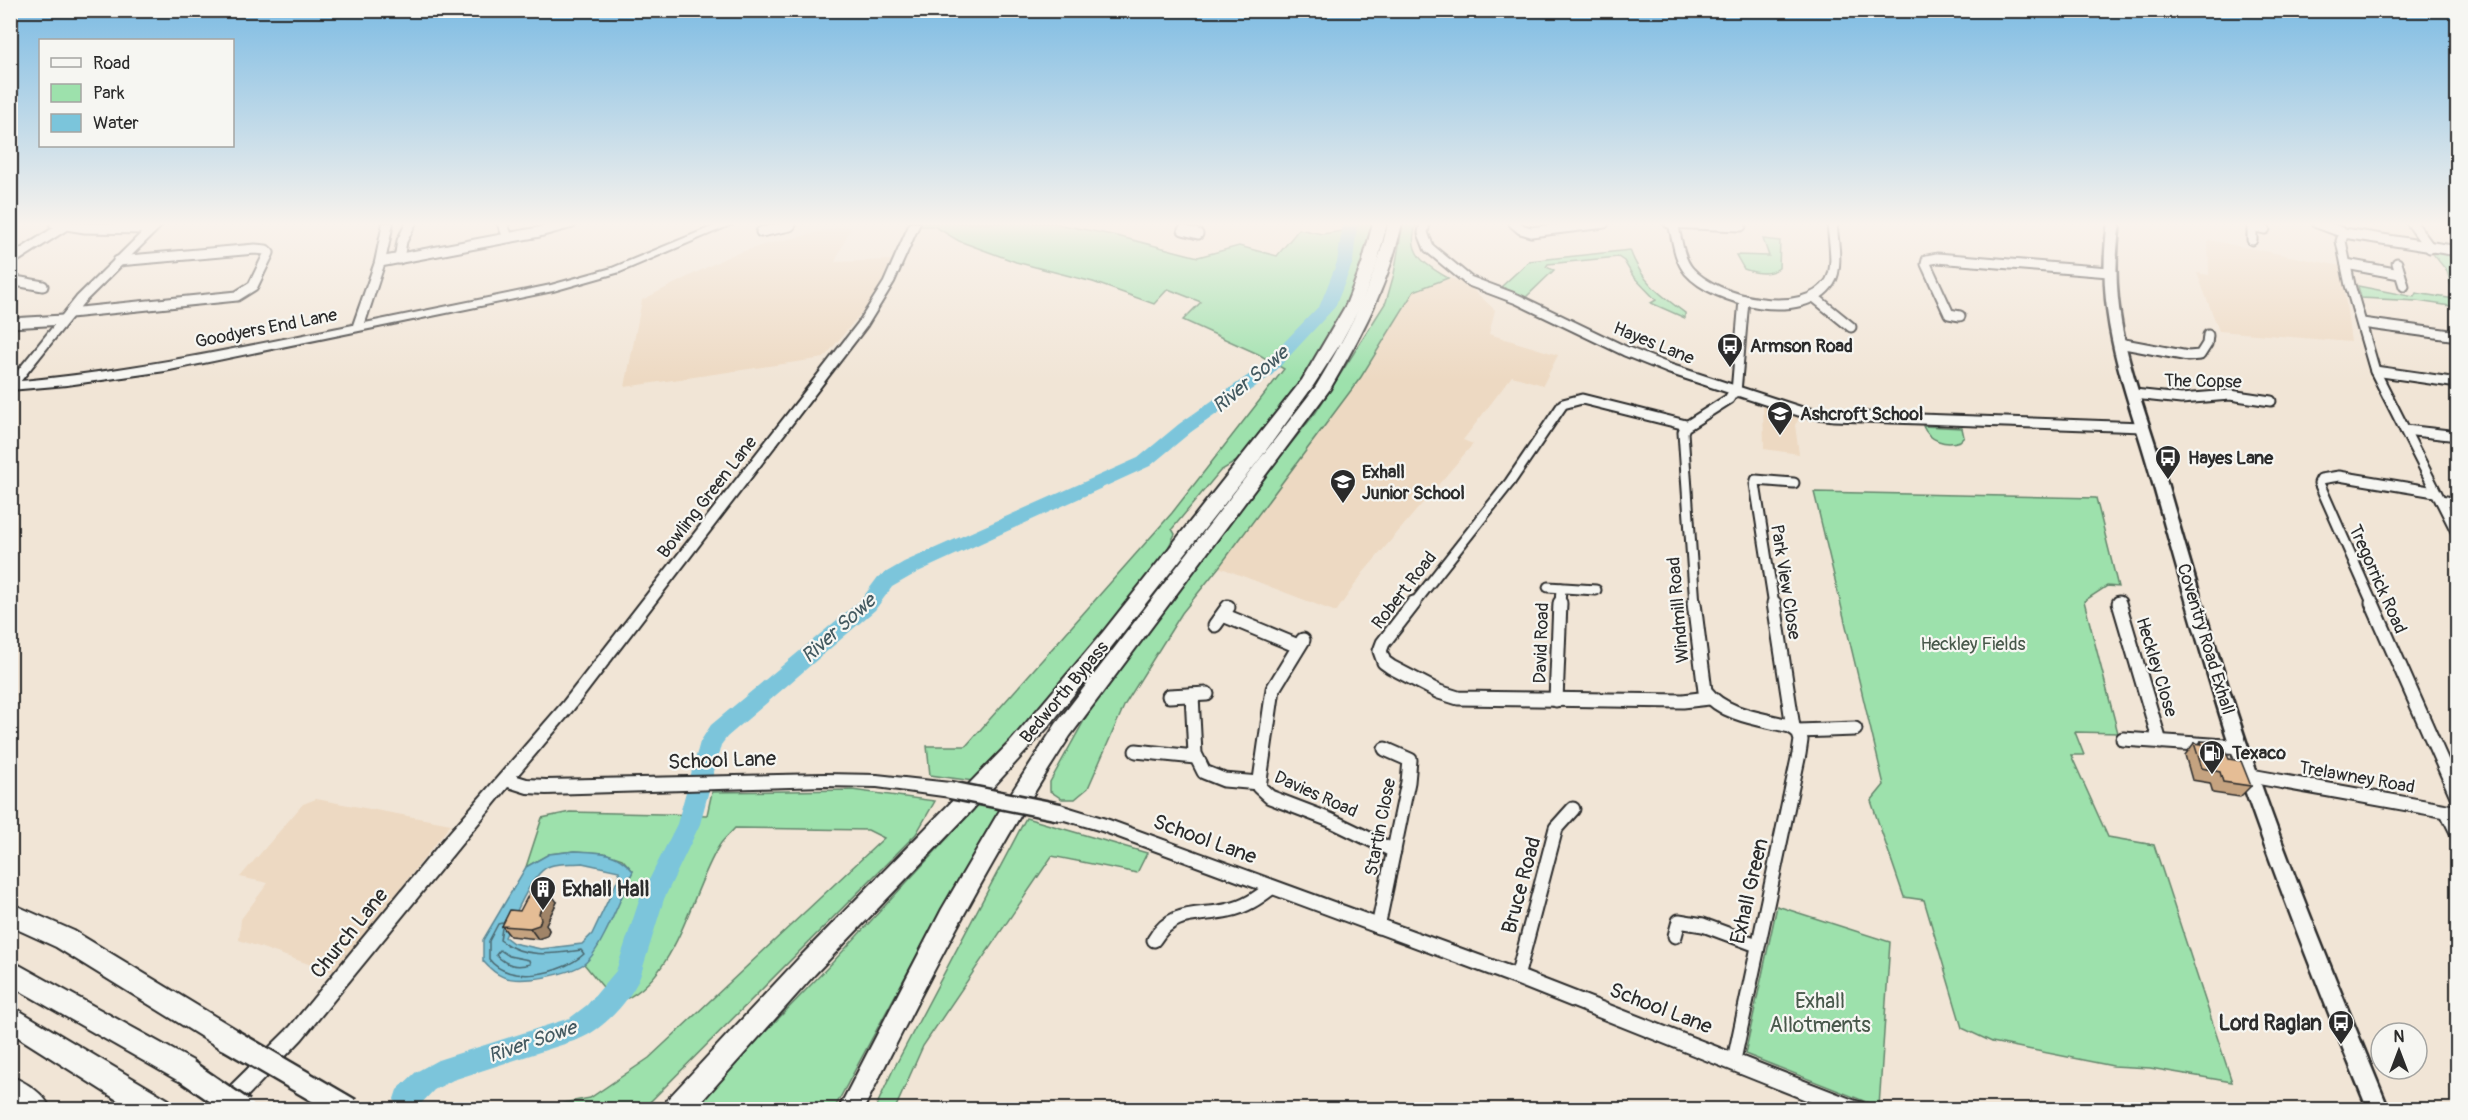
<svg xmlns="http://www.w3.org/2000/svg" width="2468" height="1120" font-family="Pangolin,sans-serif">
<rect width="100%" height="100%" fill="#f1e5d6"/>
<filter id="ink" filterUnits="userSpaceOnUse"><feTurbulence type="fractalNoise" baseFrequency=".0167" numOctaves="2"/><feDisplacementMap in="SourceGraphic" scale="12" xChannelSelector="R" yChannelSelector="G"/><feConvolveMatrix kernelMatrix="1 2 1 2 8 2 1 2 1" color-interpolation-filters="sRGB"/></filter>
<g filter="url(#ink)">
<g fill="#edd9c2">
<polygon points="846,226 851,227 835,262 891,260 876,295 824,358 625,387 642,300 729,256 763,245"/>
<polygon points="2208,240 2341,266 2351,342 2219,331 2197,273 2209,275"/>
<polygon points="1450,278 1467,284 1495,310 1489,334 1558,355 1543,385 1512,376 1463,440 1473,444 1363,573 1336,612 1219,567 1361,377 1414,291"/>
<polygon points="1763,404 1801,416 1795,425 1799,454 1764,449"/>
<polygon points="316,799 451,824 382,912 351,956 335,973 239,940 241,919 268,883 240,877 303,804"/>
</g>
<g fill="#9de1ac" stroke="#64866c" stroke-width="1.5">
<polygon points="919,223 1053,223 1117,236 1198,257 1239,246 1277,256 1299,229 1322,234 1349,230 1350,223 1372,223 1363,261 1348,299 1302,384 1237,461 1220,471 1172,529 1175,534 1161,562 1080,664 973,781 930,775 927,746 966,746 1172,513 1284,369 1258,354 1183,320 1201,302 1168,289 1154,304 1093,282 1016,262 959,241 934,226 918,226"/>
<path d="M1403 223H1417C1405 253 1425 265 1448 278L1414 291 1361 377 1219 567 1182 613 1125 704 1088 788 1075 799H1062L1050 791V782L1090 710 1247 499 1316 412 1357 348 1386 302 1394 274Z"/>
<path d="M1763 239 1780 241 1779 268C1769 276 1755 273 1744 269L1736 255 1769 256Z"/>
<polygon points="2429,249 2448,253 2457,265 2457,307 2417,301 2361,298 2358,286 2414,297 2416,293 2455,299 2447,271"/>
<path d="M1630 250C1641 281 1659 294 1685 313V318L1651 303 1656 300 1633 276 1624 261 1618 257 1548 264 1546 267 1554 270 1526 297 1501 287 1529 261Z"/>
<path d="M1923 426 1962 428 1964 437 1960 441C1946 446 1929 441 1923 426Z"/>
<polygon points="1814,492 2096,498 2118,587 2107,586 2084,601 2118,733 2075,732 2084,755 2071,755 2108,837 2154,845 2232,1082 2150,1068 2113,1066 1992,1042 1962,1028 1924,900 1904,897 1871,801 1884,785"/>
<path d="M852 790 935 801 916 834 643 1109 526 1110 590 1098 649 1058 884 838 868 830 735 828C730 834 723 839 719 846 689 895 677 983 616 1003L584 964 598 946 633 871 622 859 604 853 575 851 549 854 526 867 542 818 570 812 707 815 712 792Z"/>
<polygon points="979,804 1002,808 940,912 834,1109 690,1110 832,963"/>
<polygon points="1026,818 1147,853 1137,873 1052,856 923,1046 895,1109 875,1109 892,1072"/>
<polygon points="1777,906 1890,942 1879,1107 1745,1054"/>
</g>
<path fill="#7bc5db" stroke="#5b8795" stroke-width="1.5" fill-rule="evenodd" d="M575 851C600 852 616 851 633 871 623 892 601 952 584 964 572 972 545 978 531 979 507 981 498 978 483 961V940L526 867 549 854ZM582 863 619 871V877L592 934 582 944 541 949 513 943 505 937C513 920 532 871 550 866 559 863 572 864 582 863Z"/>
<g fill="none" stroke-linecap="round" stroke-linejoin="round">
<g stroke="#4b6971" stroke-width="1.5">
<path d="M502 923 498 924 489 941V959C509 986 562 974 584 954L581 950C553 954 524 959 500 940L502 928"/>
<path d="M500 950 509 956 529 960 530 964C516 968 506 965 496 955Z"/>
</g>
<path fill="#7bc5db" fill-rule="evenodd" d="M1343 223H1357L1353 262 1335 307 1272 375 1191 432 1150 466 918 572 892 587 875 610 727 737 721 745 700 824 664 899 640 977C628 1003 603 1030 577 1040L453 1080 434 1090 417 1108H397L394 1099 397 1090 416 1072 438 1060 570 1018 587 1005 616 971 640 898 677 824 700 742 711 725 861 600 878 577 904 562 1138 458 1179 424 1260 367 1320 305 1337 262Z"/>
<defs>
<g id="minor-far1">
<polyline points="54,223 85,228 152,229"/>
<polyline points="502,223 508,237"/>
<polyline points="1425,223 1423,233 1429,248 1469,281 1517,299 1625,351 1670,369 1802,412 1834,416 2143,427"/>
<polyline points="1514,223 1521,229 1531,232 1604,223"/>
<polyline points="1669,223 1741,226"/>
<path d="M1673 223C1677 238 1678 258 1689 271 1715 301 1804 322 1830 282 1839 267 1833 240 1832 223"/>
<polyline points="2252,223 2252,240"/>
<polyline points="2317,223 2344,233 2458,251"/>
<polyline points="2412,223 2430,248"/>
<polyline points="2252,226 2265,229"/>
<polyline points="1183,230 1198,234"/>
<polyline points="761,232 790,226 792,223"/>
<polyline points="2344,233 2341,241 2350,285 2375,371 2458,535"/>
<polyline points="399,259 402,241 411,223"/>
<polyline points="10,261 66,225"/>
<polyline points="380,262 539,232 572,223"/>
<polyline points="2397,263 2404,286"/>
<polyline points="2346,264 2400,274"/>
<polyline points="10,280 43,286"/>
<polyline points="1814,297 1851,327"/>
<polyline points="70,313 237,296 253,286 269,253 266,250 255,249 118,261"/>
<polyline points="1960,316 1949,314 1926,264 1927,260 1937,258 2109,272"/>
<polyline points="10,323 63,320"/>
<polyline points="2362,323 2458,336"/>
<polyline points="2119,343 2188,356 2200,355 2207,344 2208,335"/>
<polyline points="2375,371 2458,383"/>
<polyline points="11,386 80,300 158,223"/>
<polyline points="1736,392 1744,300"/>
<polyline points="2134,394 2181,399 2230,395 2271,401"/>
<polyline points="2405,430 2458,436"/>
<polyline points="2440,500 2458,503"/>
<polyline points="1548,587 1596,590"/>
<polyline points="1413,605 1510,482 1563,404 1582,399 1686,425"/>
<polyline points="1560,605 1561,588"/>
<polyline points="1695,605 1683,432 1685,427 1729,399 1734,391"/>
<polyline points="1774,605 1755,484 1756,480 1794,483"/>
<polyline points="2373,605 2319,483 2321,479 2339,476 2435,492"/>
</g>
<g id="minor">
<polyline points="1414,603 1383,643 1380,651 1384,662 1391,667 1439,692 1458,698 1683,701 1709,698"/>
<path d="M1694 603 1705 691C1724 716 1762 719 1790 726L1798 731 1855 729"/>
<polyline points="1774,603 1793,727"/>
<polyline points="2119,603 2160,742"/>
<polyline points="2372,603 2458,798"/>
<polyline points="1223,615 1298,646"/>
<polyline points="1215,625 1228,607"/>
<polyline points="1303,640 1273,689 1259,787 1270,797 1330,820 1394,851"/>
<polyline points="1192,695 1195,754 1204,772 1224,780 1259,783"/>
<polyline points="1169,696 1207,694"/>
<polyline points="1556,700 1560,603"/>
<polyline points="2123,739 2241,747"/>
<polyline points="1136,751 1195,757"/>
<polyline points="2251,776 2458,813"/>
<polyline points="2447,812 2458,834"/>
<polyline points="1378,927 1408,782 1410,760 1385,749"/>
<polyline points="1675,936 1679,921 1703,925 1757,945"/>
<path d="M1154 940C1173 908 1199 917 1229 910 1245 907 1258 898 1271 888"/>
<polyline points="1517,977 1556,828 1573,809"/>
<polyline points="1734,1060 1799,754 1801,740 1798,731"/>
</g>
<g id="tertiary">
<path d="M383 223H393L385 262 365 323 551 285 612 268 721 223H735L620 272 553 291 165 371 67 385 10 390V382C127 372 239 348 353 325L375 262Z"/>
<polygon points="910,223 920,223 894,282 867,326 573,710 517,776 527,779 546,780 824,774 877,775 950,783 956,785 958,790 956,795 950,797 877,787 824,786 546,794 527,793 508,787 302,1039 234,1110 211,1110 213,1103 290,1027 443,840 563,702 858,323 884,282"/>
<polygon points="1060,805 1109,820 1517,969 1856,1101 1863,1103 1865,1110 1831,1110 1515,984 1102,831 1054,817 1052,812 1054,807"/>
</g>
<path id="secondary" d="M2108 223H2120C2105 321 2141 392 2167 483 2197 588 2228 693 2265 796 2303 902 2346 1005 2389 1110H2368C2317 986 2268 861 2226 734 2200 652 2177 569 2154 487 2129 395 2093 321 2108 223Z"/>
<g id="trunk">
<polygon points="1373,223 1387,223 1377,264 1361,305 1340,344 1313,386 1259,460 1049,726 973,809 815,974 701,1102 693,1110 663,1110 666,1101 799,958 1011,741 1103,632 1302,380 1346,305 1362,264"/>
<path d="M1388 223H1402C1389 284 1361 336 1330 389L1070 736C992 856 927 981 863 1110H838L942 909 997 815 1056 724 1316 386C1347 335 1375 283 1388 223Z"/>
</g>
<g id="motorway">
<polygon points="10,903 74,931 239,1031 243,1040 239,1049 230,1053 221,1049 56,947 10,926"/>
<polygon points="10,960 195,1062 199,1071 195,1080 186,1084 177,1080 10,985"/>
<polygon points="10,1005 169,1100 172,1110 133,1110 10,1032"/>
<path d="M10 1076C26 1082 45 1094 51 1110H15L10 1106Z"/>
</g>
</defs>
<use href="#minor-far1" stroke="#2b2b2b" stroke-width="13"/>
<use href="#minor" stroke="#2b2b2b" stroke-width="17"/>
<use href="#tertiary" stroke="#2b2b2b" stroke-width="4"/>
<use href="#secondary" stroke="#2b2b2b" stroke-width="5"/>
<use href="#trunk" stroke="#2b2b2b" stroke-width="4"/>
<use href="#motorway" stroke="#2b2b2b" stroke-width="4"/>
<use href="#minor-far1" stroke="#f6f6f2" stroke-width="9"/>
<use href="#minor" stroke="#f6f6f2" stroke-width="13"/>
<use href="#tertiary" fill="#f6f6f2" fill-rule="evenodd"/>
<use href="#secondary" fill="#f6f6f2" fill-rule="evenodd"/>
<use href="#trunk" fill="#f6f6f2" fill-rule="evenodd"/>
<use href="#motorway" fill="#f6f6f2" fill-rule="evenodd"/>
<defs>
<polyline id="tertiary-bridge" points="950,790 1060,812"/>
<g id="motorway-bridge">
<polyline points="230,1040 350,1110"/>
<polyline points="186,1071 243,1110"/>
</g>
</defs>
<use href="#tertiary-bridge" stroke="#2b2b2b" stroke-width="21" stroke-linecap="butt"/>
<use href="#motorway-bridge" stroke="#2b2b2b" stroke-width="28" stroke-linecap="butt"/>
<use href="#tertiary-bridge" stroke="#f6f6f2" stroke-width="16"/>
<use href="#motorway-bridge" stroke="#f6f6f2" stroke-width="23"/>
</g>
<g fill="#c5a380" stroke="#2b2b2b" stroke-width="1.5">
<polygon points="2201,741 2229,759 2251,786 2240,797 2213,793 2210,783 2192,780 2185,755 2194,743 2199,744"/>
<polygon points="557,902 546,924 549,930 547,936 538,939 510,936 502,926 520,911"/>
</g>
<polygon fill="#a08468" stroke="#2b2b2b" stroke-width="1.5" points="549,891 557,902 546,924 549,930 547,936 538,939 530,928 539,913"/>
<g fill="#e5bd95" stroke="#2b2b2b" stroke-width="1.5">
<polygon points="2201,741 2221,742 2229,759 2241,761 2251,786 2223,782 2220,772 2202,768 2194,743 2202,744"/>
<polygon points="531,890 549,891 539,913 541,919 539,925 530,928 502,926 510,910 520,911"/>
</g>
</g>
<linearGradient id="sky" x2="0" y2="1"><stop stop-color="#7cbbe3"/><stop offset="0.59" stop-color="#f9f3ed"/><stop offset="1" stop-color="#f9f3ed" stop-opacity="0"/></linearGradient>
<rect width="2468" height="380" fill="url(#sky)"/>
<defs>
<symbol id="bus-pin" viewBox="-11 -11 22 30"><path d="M0 17L-7.5 6A9.5 9.5 0 1 1 7.5 6Z" fill="#2b2b2b" stroke="#f6f6f2"/><path d="M-5-6H5V4H4V6H2V4H-2V6H-4V4H-5ZM-3.5-4V0h7V-4ZM-3.5 1.2v1.5H-2V1.2ZM2 1.2v1.5H3.5V1.2Z" fill="#fff"/></symbol>
<symbol id="school-pin" viewBox="-11 -11 22 30"><path d="M0 17L-7.5 6A9.5 9.5 0 1 1 7.5 6Z" fill="#2b2b2b" stroke="#f6f6f2"/><path d="M0-5L7-2L0 1L-7-2ZM-4 1L0 2.5L4 1V4Q0 6-4 4Z" fill="#fff"/></symbol>
<symbol id="fuel-pin" viewBox="-11 -11 22 30"><path d="M0 17L-7.5 6A9.5 9.5 0 1 1 7.5 6Z" fill="#2b2b2b" stroke="#f6f6f2"/><path d="M-5.5-6h7V0h2V4h1.3V-2.5L3-4.5l.8-.8L6-3V5H2.5V1h-1V6h-7ZM-4.2-4.7v3.2H.2V-4.7Z" fill="#fff"/></symbol>
<symbol id="building-pin" viewBox="-11 -11 22 30"><path d="M0 17L-7.5 6A9.5 9.5 0 1 1 7.5 6Z" fill="#2b2b2b" stroke="#f6f6f2"/><path d="M-4-6H4V6H1V3H-1V6H-4ZM-2.5-4.3h1.7v1.8h-1.7ZM.8-4.3h1.7v1.8H.8ZM-2.5-1h1.7V.8h-1.7ZM.8-1h1.7V.8H.8Z" fill="#fff"/></symbol>
</defs>
<g fill-rule="evenodd">
<use href="#bus-pin" x="1715" y="331" width="30" height="40"/>
<use href="#school-pin" x="1765" y="399" width="30" height="40"/>
<use href="#bus-pin" x="2153" y="443" width="30" height="40"/>
<use href="#school-pin" x="1328" y="467" width="30" height="40"/>
<use href="#fuel-pin" x="2197" y="738" width="30" height="40"/>
<use href="#building-pin" x="528" y="874" width="30" height="40"/>
<use href="#bus-pin" x="2326" y="1008" width="30" height="40"/>
</g>
<g text-anchor="middle" stroke-width="4.5" stroke-linejoin="round" paint-order="stroke">
<g font-size="18" fill="#2b2b2b" stroke="#f6f6f2">
<text transform="translate(266 328) rotate(-11)" y="6">Goodyers End Lane</text>
<text transform="translate(1654 343) rotate(22)" y="6">Hayes Lane</text>
<text transform="translate(2203 381) rotate(1)" y="6">The Copse</text>
<text transform="translate(707 497) rotate(-52)" y="6">Bowling Green Lane</text>
<text transform="translate(2378 579) rotate(66)" y="6">Tregorrick Road</text>
<text transform="translate(1786 582) rotate(81)" y="6">Park View Close</text>
<text transform="translate(1404 590) rotate(-52)" y="6">Robert Road</text>
<text transform="translate(1678 610) rotate(-95)" y="6">Windmill Road</text>
<text transform="translate(2206 639) rotate(73)" y="6">Coventry Road Exhall</text>
<text transform="translate(1541 643) rotate(-88)" y="6">David Road</text>
<text transform="translate(2157 667) rotate(73)" y="6">Heckley Close</text>
<text transform="translate(1064 692) rotate(-50)" y="6">Bedworth Bypass</text>
<text transform="translate(2357 777) rotate(10)" y="6">Trelawney Road</text>
<text transform="translate(1316 794) rotate(24)" y="6">Davies Road</text>
<text transform="translate(1380 827) rotate(-79)" y="6">Startin Close</text>
</g>
<g font-size="18" font-weight="bold" fill="#2b2b2b" stroke="#f6f6f2" text-anchor="start">
<text x="1750" y="352">Armson Road</text>
<text x="1800" y="420">Ashcroft School</text>
<text x="2188" y="464">Hayes Lane</text>
<text x="1362" y="478">Exhall<tspan x="1362" dy="21">Junior School</tspan></text>
<text x="2232" y="759">Texaco</text>
</g>
<g font-size="18" fill="#48584b" stroke="#f6f6f2">
<text x="1973" y="650">Heckley Fields</text>
</g>
<g font-size="20" font-style="italic" fill="#435960" stroke="#f6f6f2">
<text transform="translate(1250 379) rotate(-40)" y="7">River Sowe</text>
<text transform="translate(838 628) rotate(-42)" y="7">River Sowe</text>
<text transform="translate(532 1041) rotate(-19)" y="7">River Sowe</text>
</g>
<g font-size="21" fill="#2b2b2b" stroke="#f6f6f2">
<text transform="translate(722 760) rotate(-2)" y="7">School Lane</text>
<text transform="translate(1205 839) rotate(20)" y="7">School Lane</text>
<text transform="translate(1521 885) rotate(-75)" y="7">Bruce Road</text>
<text transform="translate(1749 891) rotate(-77)" y="7">Exhall Green</text>
<text transform="translate(349 933) rotate(-51)" y="7">Church Lane</text>
<text transform="translate(1661 1008) rotate(21)" y="7">School Lane</text>
</g>
<g font-size="21" font-weight="bold" fill="#2b2b2b" stroke="#f6f6f2" text-anchor="start">
<text x="562" y="896">Exhall Hall</text>
<text x="2322" y="1030" text-anchor="end">Lord Raglan</text>
</g>
<g font-size="21" fill="#48584b" stroke="#f6f6f2">
<text x="1820" y="1008">Exhall<tspan x="1820" dy="24">Allotments</tspan></text>
</g>
</g>
<rect width="2468" height="1120" fill="none" stroke="#f6f6f2" stroke-width="36"/>
<rect x="18" y="18" width="2432" height="1084" fill="none" stroke="#2b2b2b" stroke-width="2" filter="url(#ink)"/>
<rect x="39" y="39" width="195" height="108" fill="#f6f6f2" stroke="#a5a5a2" stroke-width="1.5"/>
<rect x="51" y="58" width="30" height="9" fill="#f6f6f2" stroke="#a5a5a2" stroke-width="1.5"/>
<text x="93" y="69" font-size="18" fill="#2b2b2b">Road</text>
<rect x="51" y="84" width="30" height="18" fill="#9de1ac" stroke="#a5a5a2" stroke-width="1.5"/>
<text x="93" y="99" font-size="18" fill="#2b2b2b">Park</text>
<rect x="51" y="114" width="30" height="18" fill="#7bc5db" stroke="#a5a5a2" stroke-width="1.5"/>
<text x="93" y="129" font-size="18" fill="#2b2b2b">Water</text>
<g transform="translate(2399 1051)"><circle r="28" fill="#f6f6f2" stroke="#a5a5a2" stroke-width="1.5"/>
<path d="M0-4.5L10 22L0 15L-10 22Z" fill="#2b2b2b"/>
<text y="-9" font-size="16" font-weight="bold" text-anchor="middle" fill="#2b2b2b">N</text>
</g>
</svg>
